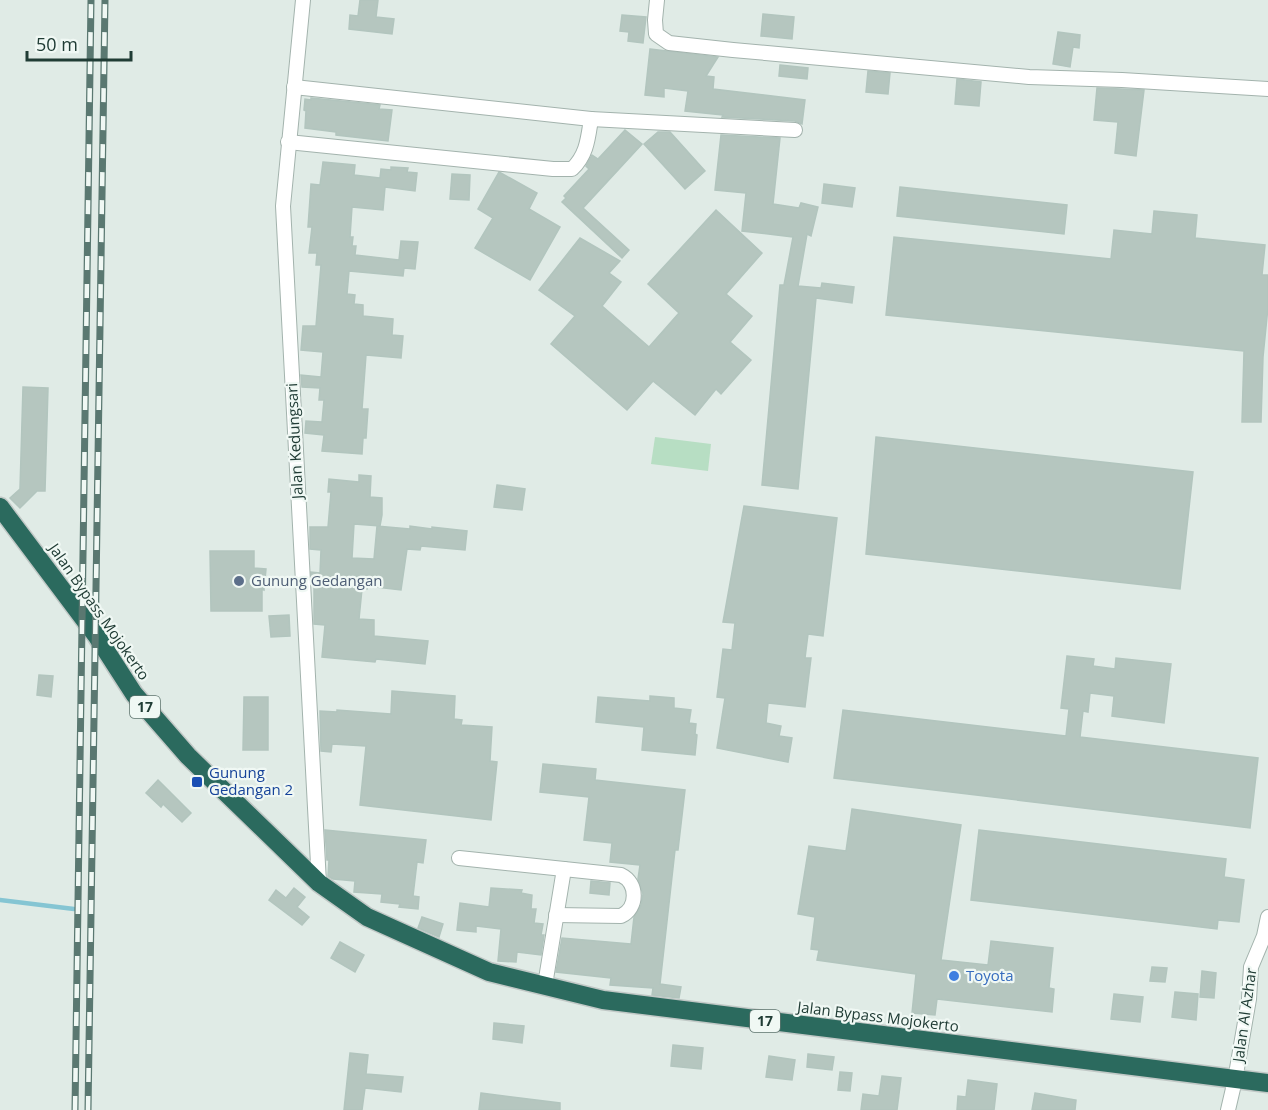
<svg xmlns="http://www.w3.org/2000/svg" width="1268" height="1110" font-family="'Open Sans',sans-serif">
<rect width="100%" height="100%" fill="#e0ebe6"/>
<polygon fill="#b7dec3" points="655,437 711,444 708,471 651,464"/>
<g fill="none" stroke-linecap="round" stroke-linejoin="round">
<polyline stroke="#85c5d3" stroke-width="4.5" points="0,900 74,909"/>
</g>
<g fill="#b5c6bf" stroke="#b2c5be" stroke-width="1.5">
<polygon points="360,0 378,0 376,17 394,19 392,34 349,29 350,15 358,16"/>
<polygon points="763,14 794,17 792,39 761,36"/>
<polygon points="622,15 646,17 643,43 628,41 629,32 620,31"/>
<polygon points="1058,32 1080,35 1079,48 1073,47 1070,67 1053,64"/>
<polygon points="650,49 718,57 706,76 714,77 713,89 805,100 802,124 795,121 722,117 723,115 685,111 688,91 664,88 664,97 645,95"/>
<polygon points="780,65 808,68 807,79 779,76"/>
<polygon points="868,71 890,73 888,94 866,92"/>
<polygon points="957,79 981,82 979,106 955,104"/>
<polygon points="1097,88 1144,90 1136,156 1115,153 1118,122 1094,120"/>
<polygon points="311,98 380,105 379,109 392,110 388,141 336,135 336,132 305,128 306,111 304,110 305,99 311,100"/>
<polygon points="625,130 642,144 583,208 629,250 622,258 562,202 566,198 564,196 589,169 586,166 592,155 598,159"/>
<polygon points="658,132 670,132 705,171 685,189 644,144"/>
<polygon points="721,135 780,138 773,204 799,208 801,203 818,207 811,236 807,234 798,286 821,288 822,283 854,287 852,303 816,298 798,489 762,485 780,285 784,285 793,237 742,231 746,193 715,190"/>
<polygon points="323,162 355,165 354,175 380,178 381,169 391,170 391,167 408,168 407,172 417,173 415,191 385,187 383,210 352,207 350,237 353,237 352,246 356,246 355,255 399,260 401,241 418,242 415,269 404,268 403,276 349,271 347,294 355,295 354,304 363,305 363,316 393,319 392,335 403,336 401,358 366,355 362,409 368,409 366,438 363,438 362,454 322,451 324,435 305,433 306,421 322,422 324,400 319,400 320,388 302,387 301,375 321,377 323,352 301,350 303,326 316,326 321,265 316,265 317,253 309,253 312,227 308,227 311,184 320,185"/>
<polygon points="499,172 537,193 529,209 560,227 530,280 475,248 493,218 478,209"/>
<polygon points="452,174 470,175 469,200 450,199"/>
<polygon points="824,184 855,188 852,207 822,203"/>
<polygon points="900,187 1067,205 1064,234 897,216"/>
<polygon points="716,210 762,253 726,294 752,316 730,342 751,360 721,394 716,389 695,415 653,381 627,410 551,344 575,316 539,290 580,238 620,261 609,273 621,282 602,306 649,347 679,313 648,284"/>
<polygon points="1154,211 1197,215 1195,238 1265,245 1262,275 1268,275 1268,307 1263,357 1261,422 1242,422 1244,351 886,315 894,237 1111,259 1114,230 1152,234"/>
<polygon points="23,387 48,388 45,491 37,491 20,508 10,498 20,489"/>
<polygon points="876,437 1193,472 1180,589 866,554"/>
<polygon points="359,475 371,476 370,497 382,498 382,515 380,526 354,524 352,558 374,559 377,526 410,529 410,526 432,529 432,527 467,531 465,550 421,546 420,550 407,549 401,590 367,586 367,589 362,589 359,619 374,620 374,636 428,641 425,664 376,659 375,662 322,657 325,625 314,624 314,584 312,584 311,572 320,573 321,550 310,549 310,527 328,527 331,492 328,492 329,479 359,482"/>
<polygon points="497,485 525,489 522,510 494,507"/>
<polygon points="744,506 837,518 823,636 808,634 805,658 811,658 805,707 768,703 766,723 781,726 779,736 792,738 788,762 717,748 725,698 717,697 723,649 732,650 735,623 723,622"/>
<polygon points="210,551 254,551 254,568 266,569 264,590 262,589 262,611 211,611"/>
<polygon points="289,615 290,636 271,637 269,616"/>
<polygon points="1067,656 1094,659 1093,666 1115,669 1116,658 1171,664 1164,723 1112,716 1114,696 1090,693 1088,712 1083,711 1080,737 1258,758 1250,828 834,778 843,710 1066,736 1069,709 1061,708"/>
<polygon points="39,675 53,676 51,697 37,695"/>
<polygon points="392,691 455,696 454,719 462,720 461,725 492,727 490,761 497,762 491,820 360,805 366,746 332,744 331,752 321,751 320,711 337,712 337,710 391,714"/>
<polygon points="650,696 674,698 674,708 691,710 689,723 696,724 695,734 697,735 695,755 642,750 644,727 596,722 598,697 650,701"/>
<polygon points="244,697 268,697 268,750 243,750"/>
<polygon points="543,764 596,769 595,780 685,790 678,850 675,850 660,984 681,987 679,998 652,995 653,988 610,985 611,978 556,972 562,938 631,944 634,917 641,905 643,894 638,879 640,865 610,862 612,843 584,840 589,797 540,792"/>
<polygon points="158,780 191,813 182,822 163,804 161,807 146,793"/>
<polygon points="852,809 961,825 941,960 988,965 991,941 1053,948 1049,988 1054,989 1052,1012 937,999 935,1015 912,1013 916,974 817,960 819,950 811,949 815,917 798,914 809,846 846,851"/>
<polygon points="325,830 426,840 423,863 417,862 413,896 419,897 418,909 399,907 400,904 381,902 382,894 354,892 355,881 333,879 328,876 329,860 327,860"/>
<polygon points="979,830 1226,859 1224,877 1244,880 1239,922 1218,920 1217,929 971,900"/>
<polygon points="591,881 610,883 609,895 590,893"/>
<polygon points="294,888 305,897 297,907 309,917 302,925 269,900 276,890 286,898"/>
<polygon points="491,888 522,890 521,893 532,895 531,909 536,909 534,923 543,924 541,935 544,935 541,955 517,952 516,962 498,961 501,929 476,926 476,932 457,930 460,903 489,907"/>
<polygon points="422,917 443,924 439,937 418,928"/>
<polygon points="340,942 364,955 355,972 331,958"/>
<polygon points="1152,967 1167,968 1165,982 1150,981"/>
<polygon points="1202,971 1216,973 1214,998 1200,997"/>
<polygon points="1175,992 1198,994 1196,1020 1172,1017"/>
<polygon points="1114,994 1143,997 1140,1022 1111,1019"/>
<polygon points="494,1023 524,1026 522,1043 493,1039"/>
<polygon points="673,1045 703,1048 701,1069 671,1066"/>
<polygon points="350,1053 368,1055 366,1074 403,1077 401,1092 365,1088 362,1110 344,1110"/>
<polygon points="808,1054 834,1057 832,1070 807,1067"/>
<polygon points="769,1056 795,1060 792,1080 766,1077"/>
<polygon points="840,1072 852,1073 850,1091 838,1090"/>
<polygon points="882,1076 901,1078 897,1110 861,1110 863,1094 879,1096"/>
<polygon points="968,1080 997,1084 994,1110 957,1110 958,1096 966,1097"/>
<polygon points="481,1093 560,1103 560,1110 479,1110"/>
<polygon points="1035,1093 1076,1100 1075,1110 1032,1110"/>
</g>
<g fill="none" stroke-linecap="round" stroke-linejoin="round">
<defs>
<g id="minor">
<polyline points="303,0 283,206 319,883"/>
<polyline points="657,0 655,20 656,34 669,43 733,50 1029,77 1122,80 1268,89"/>
<polyline points="591,119 795,130"/>
<path d="M288 142 553 169H572C587 155 588 138 591 119L294 87"/>
<path d="M459 858 621 875C638 883 638 908 621 916L556 915"/>
<polyline points="545,985 564,869"/>
<polyline points="1228,1110 1235,1080 1249,999 1251,967 1264,936 1268,917"/>
</g>
<polyline id="highway" points="0,507 96,635 134,694 188,756 319,883 367,917 489,972 603,1000 1268,1083"/>
</defs>
<use href="#minor" stroke="#a3b3ad" stroke-width="16"/>
<use href="#highway" stroke="#c1c8c6" stroke-width="21"/>
<use href="#minor" stroke="#fff" stroke-width="14"/>
<use href="#highway" stroke="#2b6a5e" stroke-width="18"/>
<defs>
<g id="rail">
<polyline points="75,1110 91,0"/>
<polyline points="88,1110 105,0"/>
</g>
</defs>
<use href="#rail" stroke="#5a7871" stroke-width="7"/>
<use href="#rail" stroke="#f0f8f4" stroke-width="4.5" stroke-dasharray="14" stroke-linecap="butt"/>
</g>
<circle fill="#5c6f8a" stroke="#f0f8f4" stroke-width="2" cx="239" cy="581" r="6"/>
<rect fill="#1a4fb4" stroke="#f0f8f4" stroke-width="2" x="191" y="776" width="12" height="12" rx="3"/>
<circle fill="#3f7fe0" stroke="#f0f8f4" stroke-width="2" cx="954" cy="976" r="6"/>
<g text-anchor="middle" stroke-width="4.5" stroke-linejoin="round" paint-order="stroke">
<g fill="#f0f8f4" stroke="#5e746e" stroke-width="1.5">
<rect x="130" y="696" width="30" height="22" rx="4.5"/>
<rect x="750" y="1010" width="30" height="22" rx="4.5"/>
</g>
<g font-size="14" font-weight="bold" fill="#203c35">
<text x="145" y="712">17</text>
<text x="765" y="1026">17</text>
</g>
<g font-size="15" fill="#203c35" stroke="#f0f8f4">
<text transform="translate(295 441) rotate(-93)" y="5">Jalan Kedungsari</text>
<text transform="translate(99 612) rotate(55)" y="5">Jalan Bypass Mojokerto</text>
<text transform="translate(1245 1015) rotate(-82)" y="5">Jalan Al Azhar</text>
<text transform="translate(878 1017) rotate(7)" y="5">Jalan Bypass Mojokerto</text>
</g>
<g font-size="15" fill="#4e5e75" stroke="#f0f8f4" text-anchor="start">
<text x="251" y="586">Gunung Gedangan</text>
</g>
<g font-size="15" fill="#164399" stroke="#f0f8f4" text-anchor="start">
<text x="209" y="778">Gunung<tspan x="209" dy="17">Gedangan 2</tspan></text>
</g>
<g font-size="15" fill="#366cbe" stroke="#f0f8f4" text-anchor="start">
<text x="966" y="981">Toyota</text>
</g>
</g>
<path d="M27 51v9h104v-9" fill="none" stroke="#203c35" stroke-width="3"/>
<text x="36" y="51" font-size="18" fill="#203c35" stroke="#f0f8f4" stroke-width="4.5" paint-order="stroke">50 m</text>
</svg>
